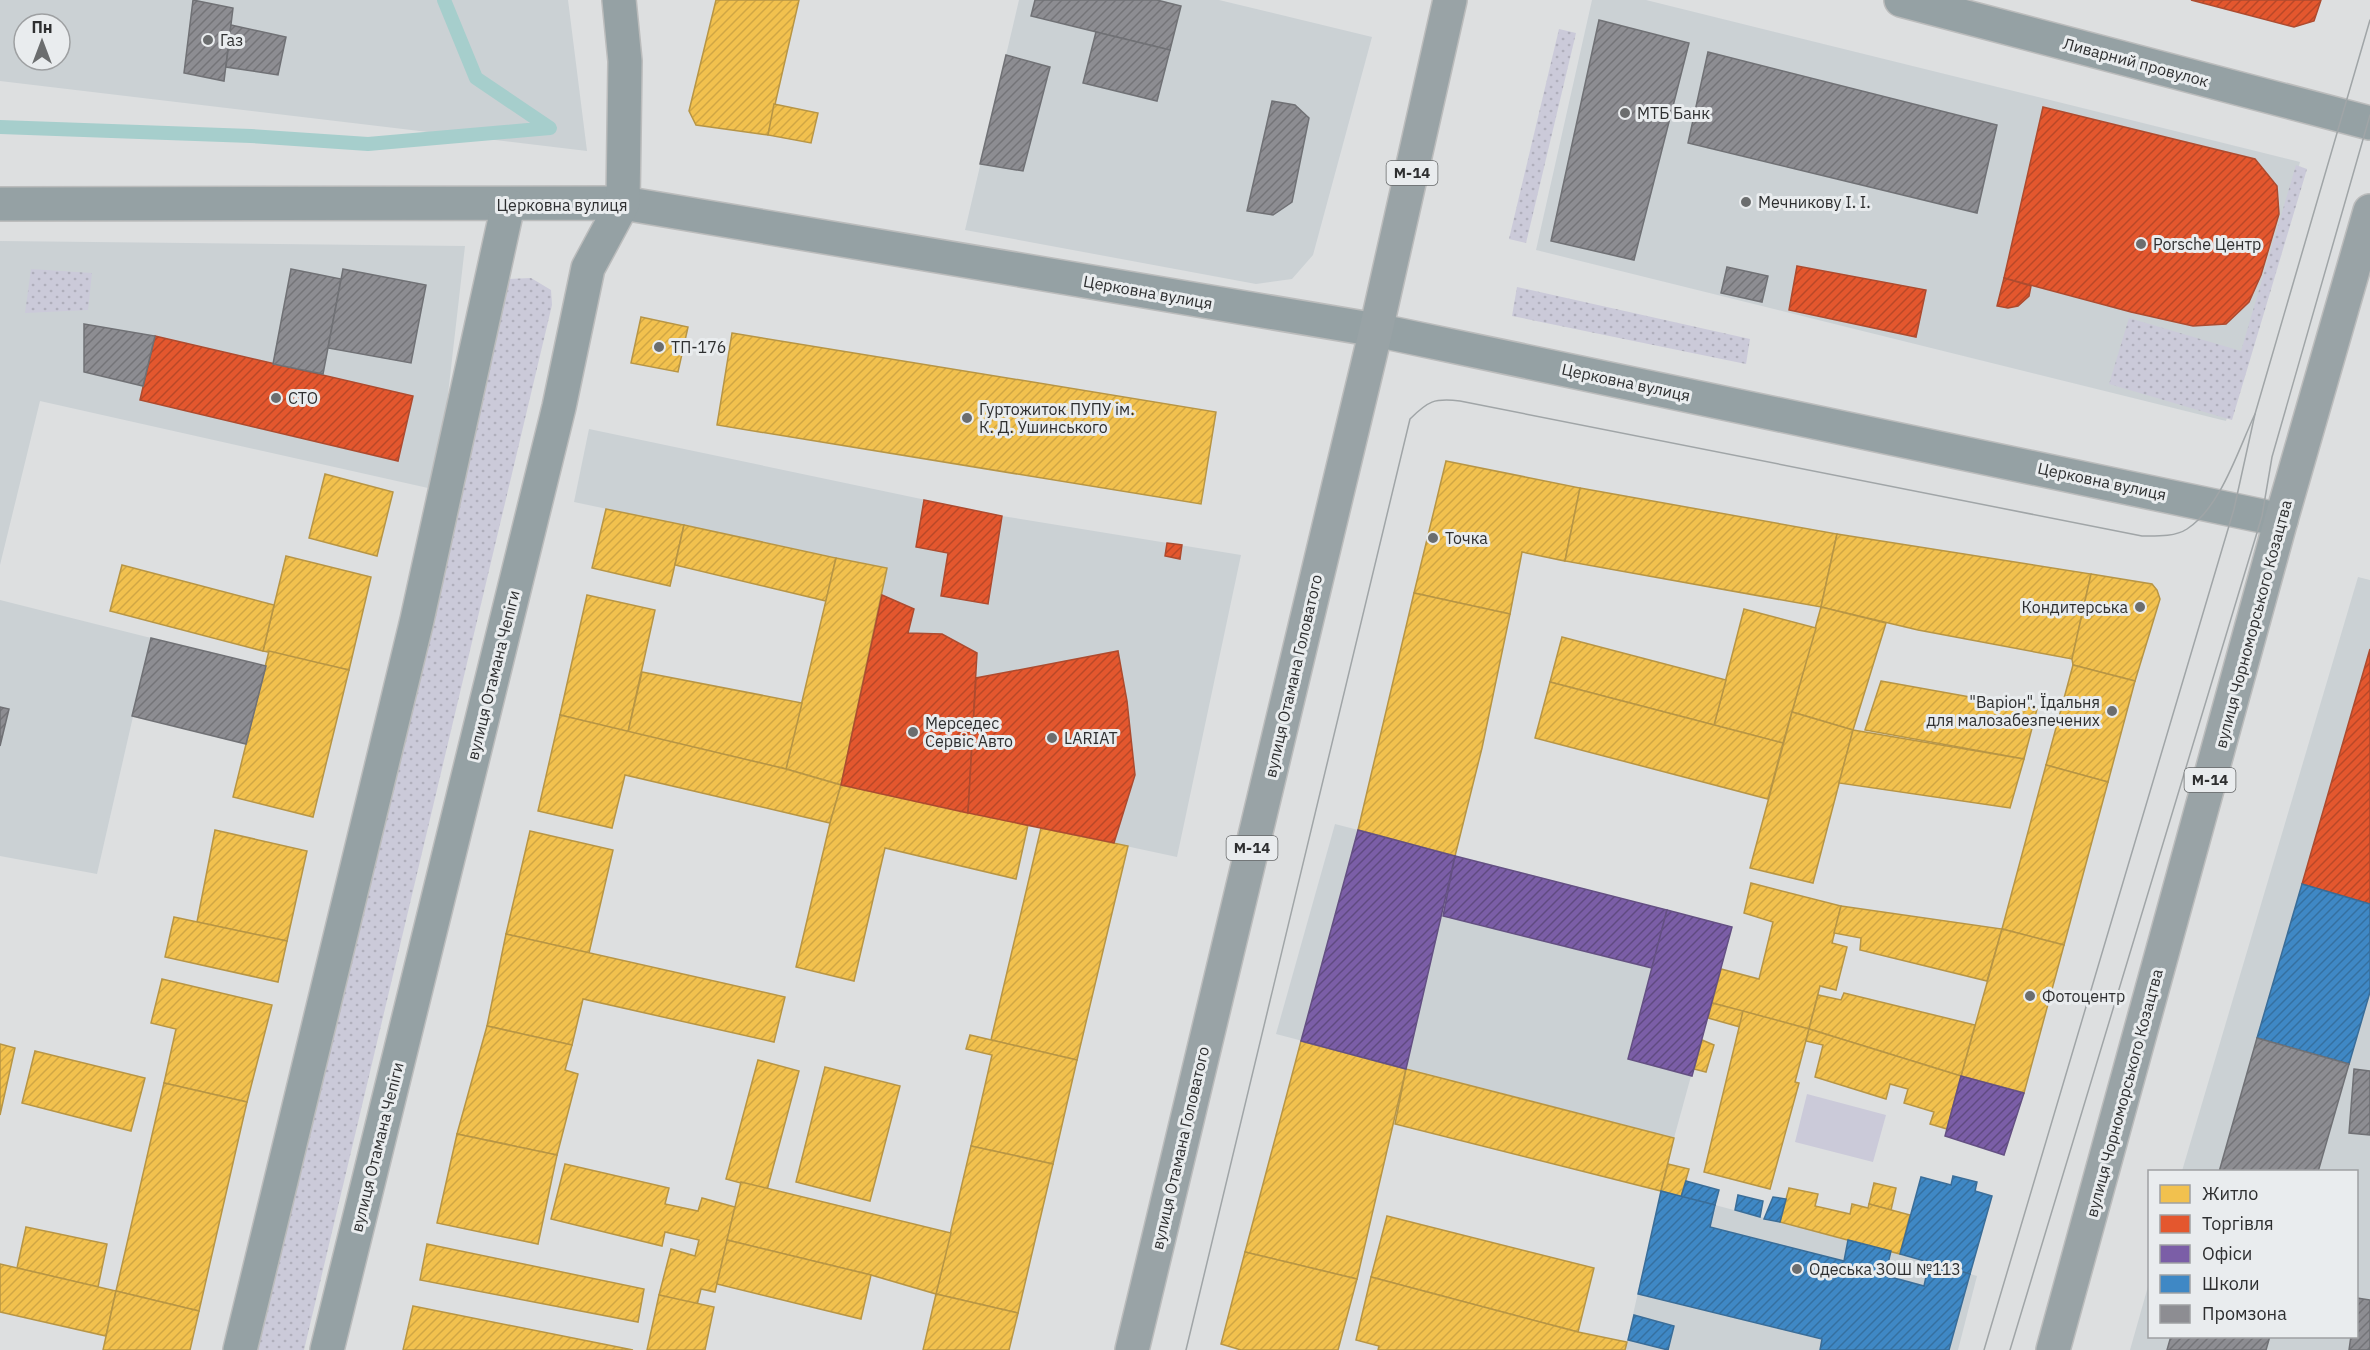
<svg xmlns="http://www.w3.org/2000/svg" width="2370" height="1350" font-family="'IBM Plex Sans',sans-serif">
<defs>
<pattern id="grass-dots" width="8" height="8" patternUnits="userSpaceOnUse" patternTransform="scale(1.5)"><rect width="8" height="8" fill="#cbcad9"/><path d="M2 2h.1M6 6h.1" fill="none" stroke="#afaebb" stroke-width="1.8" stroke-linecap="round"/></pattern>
<pattern id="homes-hatch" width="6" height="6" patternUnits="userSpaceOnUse" patternTransform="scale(1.5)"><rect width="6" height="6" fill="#f2c14e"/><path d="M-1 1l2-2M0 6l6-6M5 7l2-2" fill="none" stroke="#d0a644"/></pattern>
<pattern id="shops-hatch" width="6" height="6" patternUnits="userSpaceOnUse" patternTransform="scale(1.5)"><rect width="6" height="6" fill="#e4572e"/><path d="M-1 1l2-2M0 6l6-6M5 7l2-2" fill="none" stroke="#b94828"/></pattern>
<pattern id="offices-hatch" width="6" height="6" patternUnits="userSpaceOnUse" patternTransform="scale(1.5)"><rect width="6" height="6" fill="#7b5ea7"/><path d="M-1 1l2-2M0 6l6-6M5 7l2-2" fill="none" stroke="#604a81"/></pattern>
<pattern id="schools-hatch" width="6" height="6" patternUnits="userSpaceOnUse" patternTransform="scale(1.5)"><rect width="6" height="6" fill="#3f88c5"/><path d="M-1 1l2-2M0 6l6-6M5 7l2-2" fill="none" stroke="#3570a0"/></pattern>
<pattern id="industry-hatch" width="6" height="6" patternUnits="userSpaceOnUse" patternTransform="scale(1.5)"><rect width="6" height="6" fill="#8d8d92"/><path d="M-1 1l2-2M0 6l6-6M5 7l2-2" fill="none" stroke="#747478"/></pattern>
</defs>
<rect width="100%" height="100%" fill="#dddfe0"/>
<g fill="#cbd1d4" fill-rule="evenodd">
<path d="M0 0H568L587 151 0 81ZM24 24H60V60H24Z"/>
<polygon points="1019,0 1219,0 1372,37 1313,255 1292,279 1256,284 965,230"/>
<polygon points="1592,0 1646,0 2300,162 2226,421 1536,250"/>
<polygon points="0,241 465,246 437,490 40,401 0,565"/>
<polygon points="589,429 1002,516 1241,555 1177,857 841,785 887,568 574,502"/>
<polygon points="2358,577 2370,580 2370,1350 2130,1350 2149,1283 2150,1336 2356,1336 2356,1172 2182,1171"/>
<polygon points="0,600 151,638 97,874 0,856"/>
<polygon points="1335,824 1732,927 1674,1138 1276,1034"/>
<polygon points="1661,1191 1891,1251 1977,1276 1958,1350 1625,1350"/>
</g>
<g fill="url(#grass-dots)">
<polygon points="1559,29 1576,33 1526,243 1509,239"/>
<polygon points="2296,165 2307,169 2232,420 2109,384 2129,318 2241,351"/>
<polygon points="31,269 92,273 88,310 25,313"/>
<polygon points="531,278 551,290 552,305 304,1350 252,1350 506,279"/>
<polygon points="1517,287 1750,339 1746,364 1512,316"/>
</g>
<polygon fill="#cbcad9" points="1807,1094 1886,1115 1873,1162 1795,1142"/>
<g fill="url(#homes-hatch)" stroke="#b79545" stroke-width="1.5">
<polygon points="716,0 799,0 768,135 696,125 689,111"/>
<polygon points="774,104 818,113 811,143 768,135"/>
<polygon points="641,317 688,327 678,372 631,363"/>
<polygon points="732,333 1216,412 1201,504 717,425"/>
<polygon points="1446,461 1580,488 1565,561 1522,552 1510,614 1414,593"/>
<polygon points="325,474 393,492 377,556 309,538"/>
<polygon points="1580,488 1837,534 1821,607 1565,561"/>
<polygon points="606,509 684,525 670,586 592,568"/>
<polygon points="684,525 836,558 826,601 675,565"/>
<polygon points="1837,534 2091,574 2072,659 1918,630 1821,607"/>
<polygon points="286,556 371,577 349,670 263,651"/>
<polygon points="836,558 887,568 841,785 786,769"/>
<polygon points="122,565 274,605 263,651 110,611"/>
<polygon points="2091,574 2152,584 2157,590 2160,599 2135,681 2073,665 2072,659"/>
<polygon points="1414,593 1510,614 1482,748 1455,856 1358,830"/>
<polygon points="587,595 655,610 628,732 560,715"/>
<polygon points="1821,607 1886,623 1853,730 1792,712"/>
<polygon points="1744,609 1816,628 1783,743 1714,725"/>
<polygon points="1562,637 1726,680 1714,725 1550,682"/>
<polygon points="269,651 349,670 313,817 233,797"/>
<polygon points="2073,665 2135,681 2108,782 2046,765"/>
<polygon points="642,672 802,703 786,769 628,732"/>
<polygon points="1881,681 2037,709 2024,759 1865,730"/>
<polygon points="1550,682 1783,743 1768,799 1535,738"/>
<polygon points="1792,712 1853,730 1813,883 1750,868"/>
<polygon points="560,715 786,769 841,785 830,823 625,775 612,828 538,811"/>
<polygon points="1853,730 2024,759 2010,808 1839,783"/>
<polygon points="2046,765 2108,782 2064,945 2002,929"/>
<polygon points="841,785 1028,825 1016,879 885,848 854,981 796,967 830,823"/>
<polygon points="1041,828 1128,846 1077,1060 991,1040"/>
<polygon points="215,830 307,851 287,941 197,922"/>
<polygon points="530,831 613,850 589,953 506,934"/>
<polygon points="1751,883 1841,906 1832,943 1847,947 1836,990 1820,986 1809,1029 1712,1003 1721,969 1759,979 1773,922 1744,913"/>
<polygon points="1841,906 2002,929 1987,981 1860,950 1861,938 1834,933"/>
<polygon points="174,917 287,941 278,982 165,957"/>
<polygon points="2002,929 2064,945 2024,1093 1961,1076"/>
<polygon points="506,934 785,997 774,1042 583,999 572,1045 487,1026"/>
<polygon points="162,979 272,1005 247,1102 164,1083 176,1029 151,1023"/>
<polygon points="1844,993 1975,1025 1961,1076 1809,1029 1818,995 1841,1000"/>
<polygon points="1712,1003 1743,1011 1740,1027 1708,1018"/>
<polygon points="1743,1011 1809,1029 1795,1082 1799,1083 1770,1189 1704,1172"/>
<polygon points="487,1026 572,1045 565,1070 578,1074 557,1155 457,1134"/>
<polygon points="1809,1029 1961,1076 1947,1129 1930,1124 1934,1112 1904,1103 1908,1089 1890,1084 1886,1099 1815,1077 1823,1045 1806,1041"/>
<polygon points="970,1035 1077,1060 1053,1164 971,1146 992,1055 966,1049"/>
<polygon points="1702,1040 1714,1045 1706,1072 1694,1069"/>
<polygon points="1301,1041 1406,1069 1357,1279 1245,1252"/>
<polygon points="0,1044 15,1048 0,1115"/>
<polygon points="35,1051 145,1078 131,1131 22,1103"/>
<polygon points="758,1060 799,1071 767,1190 726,1179"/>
<polygon points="825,1067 900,1086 870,1201 796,1182"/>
<polygon points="1406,1069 1674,1138 1661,1191 1395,1124"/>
<polygon points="164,1083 247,1102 199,1311 116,1291"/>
<polygon points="457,1134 557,1155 538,1244 437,1223"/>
<polygon points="971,1146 1053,1164 1018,1313 936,1294"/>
<polygon points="565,1164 669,1188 665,1204 698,1211 702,1198 735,1207 715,1292 701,1289 697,1305 659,1295 671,1249 695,1256 699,1240 665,1232 662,1246 551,1219"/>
<polygon points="1668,1164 1689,1169 1681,1197 1661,1191"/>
<polygon points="741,1182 951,1233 936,1294 871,1275 727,1240"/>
<polygon points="1874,1183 1896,1188 1891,1210 1869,1204"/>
<polygon points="1789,1188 1818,1194 1815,1206 1850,1214 1852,1204 1868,1208 1869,1204 1910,1215 1900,1254 1780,1222"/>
<polygon points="1387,1216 1594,1268 1578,1332 1371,1277"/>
<polygon points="26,1227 107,1244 98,1287 17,1268"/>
<polygon points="727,1240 871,1275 861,1319 717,1284"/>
<polygon points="427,1244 644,1289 638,1322 420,1280"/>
<polygon points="1245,1252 1357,1279 1338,1350 1241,1350 1221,1344"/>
<polygon points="0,1264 116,1291 106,1336 0,1312"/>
<polygon points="1371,1277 1578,1332 1627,1342 1625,1350 1378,1350 1379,1346 1356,1340"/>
<polygon points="116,1291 199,1311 190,1350 103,1350"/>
<polygon points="936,1294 1018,1313 1009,1350 923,1350"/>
<polygon points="659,1295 714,1307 705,1350 647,1350"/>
<polygon points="413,1306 633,1350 403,1350"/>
</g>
<g fill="url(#shops-hatch)" stroke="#ad4b2f" stroke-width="1.5">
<polygon points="2191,0 2321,0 2314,21 2294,27"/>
<polygon points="2043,107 2255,159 2277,186 2279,214 2261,275 2249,302 2226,324 2193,326 2131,312 2004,278"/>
<polygon points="1797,266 1926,290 1916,337 1789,310"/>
<polygon points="2004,278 2031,286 2029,296 2018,306 2008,308 1997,306"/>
<polygon points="155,336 413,396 398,461 140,400"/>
<polygon points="924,500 1002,516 988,604 941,596 948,553 916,547"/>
<polygon points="1167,543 1182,545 1180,559 1165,556"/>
<polygon points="882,595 914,609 908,633 942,634 977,653 968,813 841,785"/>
<polygon points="2370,649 2370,904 2302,884"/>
<polygon points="1118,651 1127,701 1135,775 1114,843 968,813 976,678"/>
</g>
<g fill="url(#offices-hatch)" stroke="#645083" stroke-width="1.5">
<polygon points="1358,830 1455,856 1406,1069 1301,1041"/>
<polygon points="1455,856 1667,910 1652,968 1443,916"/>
<polygon points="1667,910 1732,927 1692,1076 1628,1059"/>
<polygon points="1961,1076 2024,1093 2004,1155 1945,1136"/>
</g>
<g fill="url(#schools-hatch)" stroke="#3a6d98" stroke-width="1.5">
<polygon points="2302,884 2370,904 2370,992 2349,1064 2257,1038"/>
<polygon points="1953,1176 1977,1182 1975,1191 1992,1196 1970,1274 1900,1254 1921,1177 1951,1185"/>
<polygon points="1686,1181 1719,1190 1715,1205 1681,1197"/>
<polygon points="1661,1191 1715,1205 1710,1227 1844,1261 1848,1240 1891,1251 1885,1276 1902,1280 1924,1286 1929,1263 1970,1274 1949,1350 1820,1350 1822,1339 1638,1294"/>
<polygon points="1738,1195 1763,1201 1760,1217 1735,1210"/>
<polygon points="1773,1197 1786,1199 1780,1222 1764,1219"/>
<polygon points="1634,1315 1674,1326 1668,1350 1628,1340"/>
</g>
<g fill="url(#industry-hatch)" stroke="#707175" stroke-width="1.5">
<polygon points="193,0 233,8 224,81 184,73"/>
<polygon points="1035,0 1157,0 1181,6 1170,50 1031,16"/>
<polygon points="1599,20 1689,43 1634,260 1551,241"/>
<polygon points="231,25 286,37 278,75 226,67"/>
<polygon points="1096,32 1170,50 1157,101 1083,83"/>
<polygon points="1708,52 1997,125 1977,213 1688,143"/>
<polygon points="1006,55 1050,67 1023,171 980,164"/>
<polygon points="1272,101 1295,105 1309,118 1292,202 1273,215 1247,211"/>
<polygon points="1727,267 1768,276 1762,302 1721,293"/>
<polygon points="291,269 341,279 323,374 273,364"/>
<polygon points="343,269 426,285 411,363 328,348"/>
<polygon points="84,324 155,336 143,386 84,372"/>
<polygon points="151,638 266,666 246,744 132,716"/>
<polygon points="0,707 9,709 0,746"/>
<polygon points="2257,1038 2349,1064 2318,1172 2219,1172"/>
<polygon points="2354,1069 2370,1071 2370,1135 2349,1133"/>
<polygon points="2357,1298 2370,1300 2370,1350 2349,1350 2351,1336 2356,1336"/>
<polygon points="2171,1336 2270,1336 2266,1350 2167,1350"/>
</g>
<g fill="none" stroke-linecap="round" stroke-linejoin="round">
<polyline stroke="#a6cecc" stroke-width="14" points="0,127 251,136 368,144 550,128 476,78 444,0"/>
<defs>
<g id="street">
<polyline points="1901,0 2370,123"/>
<polyline points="0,204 623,203 1376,330 2281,520"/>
<polyline points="240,1350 417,620 508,205"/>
<polyline points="327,1350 559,407 588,268 623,203 625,61 619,0"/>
</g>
<g id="primary">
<polyline points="1132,1350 1376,330 1450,0"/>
<polyline points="2053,1350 2281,520 2370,211"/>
</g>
</defs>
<use href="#street" stroke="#bbbcbc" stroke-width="36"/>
<use href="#primary" stroke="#bbbcbc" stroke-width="36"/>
<use href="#street" stroke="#95a1a4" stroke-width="33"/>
<use href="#primary" stroke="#99a3a6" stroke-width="33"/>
<g stroke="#a0a5a7" stroke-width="1.5">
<path d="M1186 1350 1410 419C1428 401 1434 398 1460 401L2142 536C2156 536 2175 537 2187 529 2221 507 2238 450 2255 414"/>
<polyline points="1984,1350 2234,509 2255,414 2370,20"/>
<polyline points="2010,1350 2262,516 2272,457 2370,115"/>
</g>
</g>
<g fill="#6b6d6e" stroke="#e9ecee" stroke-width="2">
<circle cx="208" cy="40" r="6"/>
<circle cx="1625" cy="113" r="6"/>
<circle cx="1746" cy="202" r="6"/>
<circle cx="2141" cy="244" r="6"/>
<circle cx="659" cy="347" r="6"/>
<circle cx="276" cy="398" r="6"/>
<circle cx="967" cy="418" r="6"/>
<circle cx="1433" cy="538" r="6"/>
<circle cx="2140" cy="607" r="6"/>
<circle cx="2112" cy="711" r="6"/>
<circle cx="913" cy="732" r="6"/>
<circle cx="1052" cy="738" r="6"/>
<circle cx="2030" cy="996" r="6"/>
<circle cx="1797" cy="1269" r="6"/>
</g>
<g text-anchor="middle" stroke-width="6" stroke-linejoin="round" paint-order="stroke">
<g fill="#e9ecee" stroke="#666869" stroke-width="1.5">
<rect x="1386.5" y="161" width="51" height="24" rx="4.5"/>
<rect x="2184.5" y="768" width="51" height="24" rx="4.5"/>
<rect x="1226.5" y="836" width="51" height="24" rx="4.5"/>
</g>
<g font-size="15" font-weight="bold" fill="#2e2f30">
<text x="1412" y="178">М-14</text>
<text x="2210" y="785">М-14</text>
<text x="1252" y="853">М-14</text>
</g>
<g font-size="16" fill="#2e2f30" stroke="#e9ecee" text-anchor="start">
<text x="220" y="46">Газ</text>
<text x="1637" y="119">МТБ Банк</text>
<text x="1758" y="208">Мечникову І. І.</text>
<text x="2153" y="250">Porsche Центр</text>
<text x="671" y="353">ТП-176</text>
<text x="288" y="404">СТО</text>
<text x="979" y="415">Гуртожиток ПУПУ ім.<tspan x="979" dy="18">К. Д. Ушинського</tspan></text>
<text x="1445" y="544">Точка</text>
<text x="2128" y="613" text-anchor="end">Кондитерська</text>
<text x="2100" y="708" text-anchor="end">"Варіон". Їдальня<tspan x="2100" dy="18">для малозабезпечених</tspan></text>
<text x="925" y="729">Мерседес<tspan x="925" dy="18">Сервіс Авто</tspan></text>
<text x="1064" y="744">LARIAT</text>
<text x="2042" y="1002">Фотоцентр</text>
<text x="1809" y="1275">Одеська ЗОШ №113</text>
</g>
<g font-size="16" fill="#2e2f30" stroke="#e9ecee">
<text transform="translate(2136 62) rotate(15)" y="6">Ливарний провулок</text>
<text x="562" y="211">Церковна вулиця</text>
<text transform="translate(1148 292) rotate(10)" y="6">Церковна вулиця</text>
<text transform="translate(1626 382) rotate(12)" y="6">Церковна вулиця</text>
<text transform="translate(2102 481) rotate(12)" y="6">Церковна вулиця</text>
<text transform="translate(2253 624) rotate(-75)" y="6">вулиця Чорноморського Козацтва</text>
<text transform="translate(493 675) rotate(-76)" y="6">вулиця Отамана Чепіги</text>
<text transform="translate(1293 676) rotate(-77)" y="6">вулиця Отамана Головатого</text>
<text transform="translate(2124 1093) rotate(-75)" y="6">вулиця Чорноморського Козацтва</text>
<text transform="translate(377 1147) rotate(-76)" y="6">вулиця Отамана Чепіги</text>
<text transform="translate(1180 1148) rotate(-77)" y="6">вулиця Отамана Головатого</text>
</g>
</g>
<rect x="2148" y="1170" width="210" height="168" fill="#e9ecee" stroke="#9ea0a2" stroke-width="1.5"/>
<rect x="2160" y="1185" width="30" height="18" fill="#f2c14e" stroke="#9ea0a2" stroke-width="1.5"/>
<text x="2202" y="1200" font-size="18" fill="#2e2f30">Житло</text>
<rect x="2160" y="1215" width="30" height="18" fill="#e4572e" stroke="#9ea0a2" stroke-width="1.5"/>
<text x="2202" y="1230" font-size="18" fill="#2e2f30">Торгівля</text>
<rect x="2160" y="1245" width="30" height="18" fill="#7b5ea7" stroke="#9ea0a2" stroke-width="1.5"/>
<text x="2202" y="1260" font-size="18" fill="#2e2f30">Офіси</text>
<rect x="2160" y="1275" width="30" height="18" fill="#3f88c5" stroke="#9ea0a2" stroke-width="1.5"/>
<text x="2202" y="1290" font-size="18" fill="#2e2f30">Школи</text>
<rect x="2160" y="1305" width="30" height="18" fill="#8d8d92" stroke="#9ea0a2" stroke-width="1.5"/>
<text x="2202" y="1320" font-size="18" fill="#2e2f30">Промзона</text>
<g transform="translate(42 42)"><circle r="28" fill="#e9ecee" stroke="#9ea0a2" stroke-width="1.5"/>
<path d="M0-4.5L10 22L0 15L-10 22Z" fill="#6b6d6e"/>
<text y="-9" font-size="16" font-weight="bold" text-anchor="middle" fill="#2e2f30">Пн</text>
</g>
</svg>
